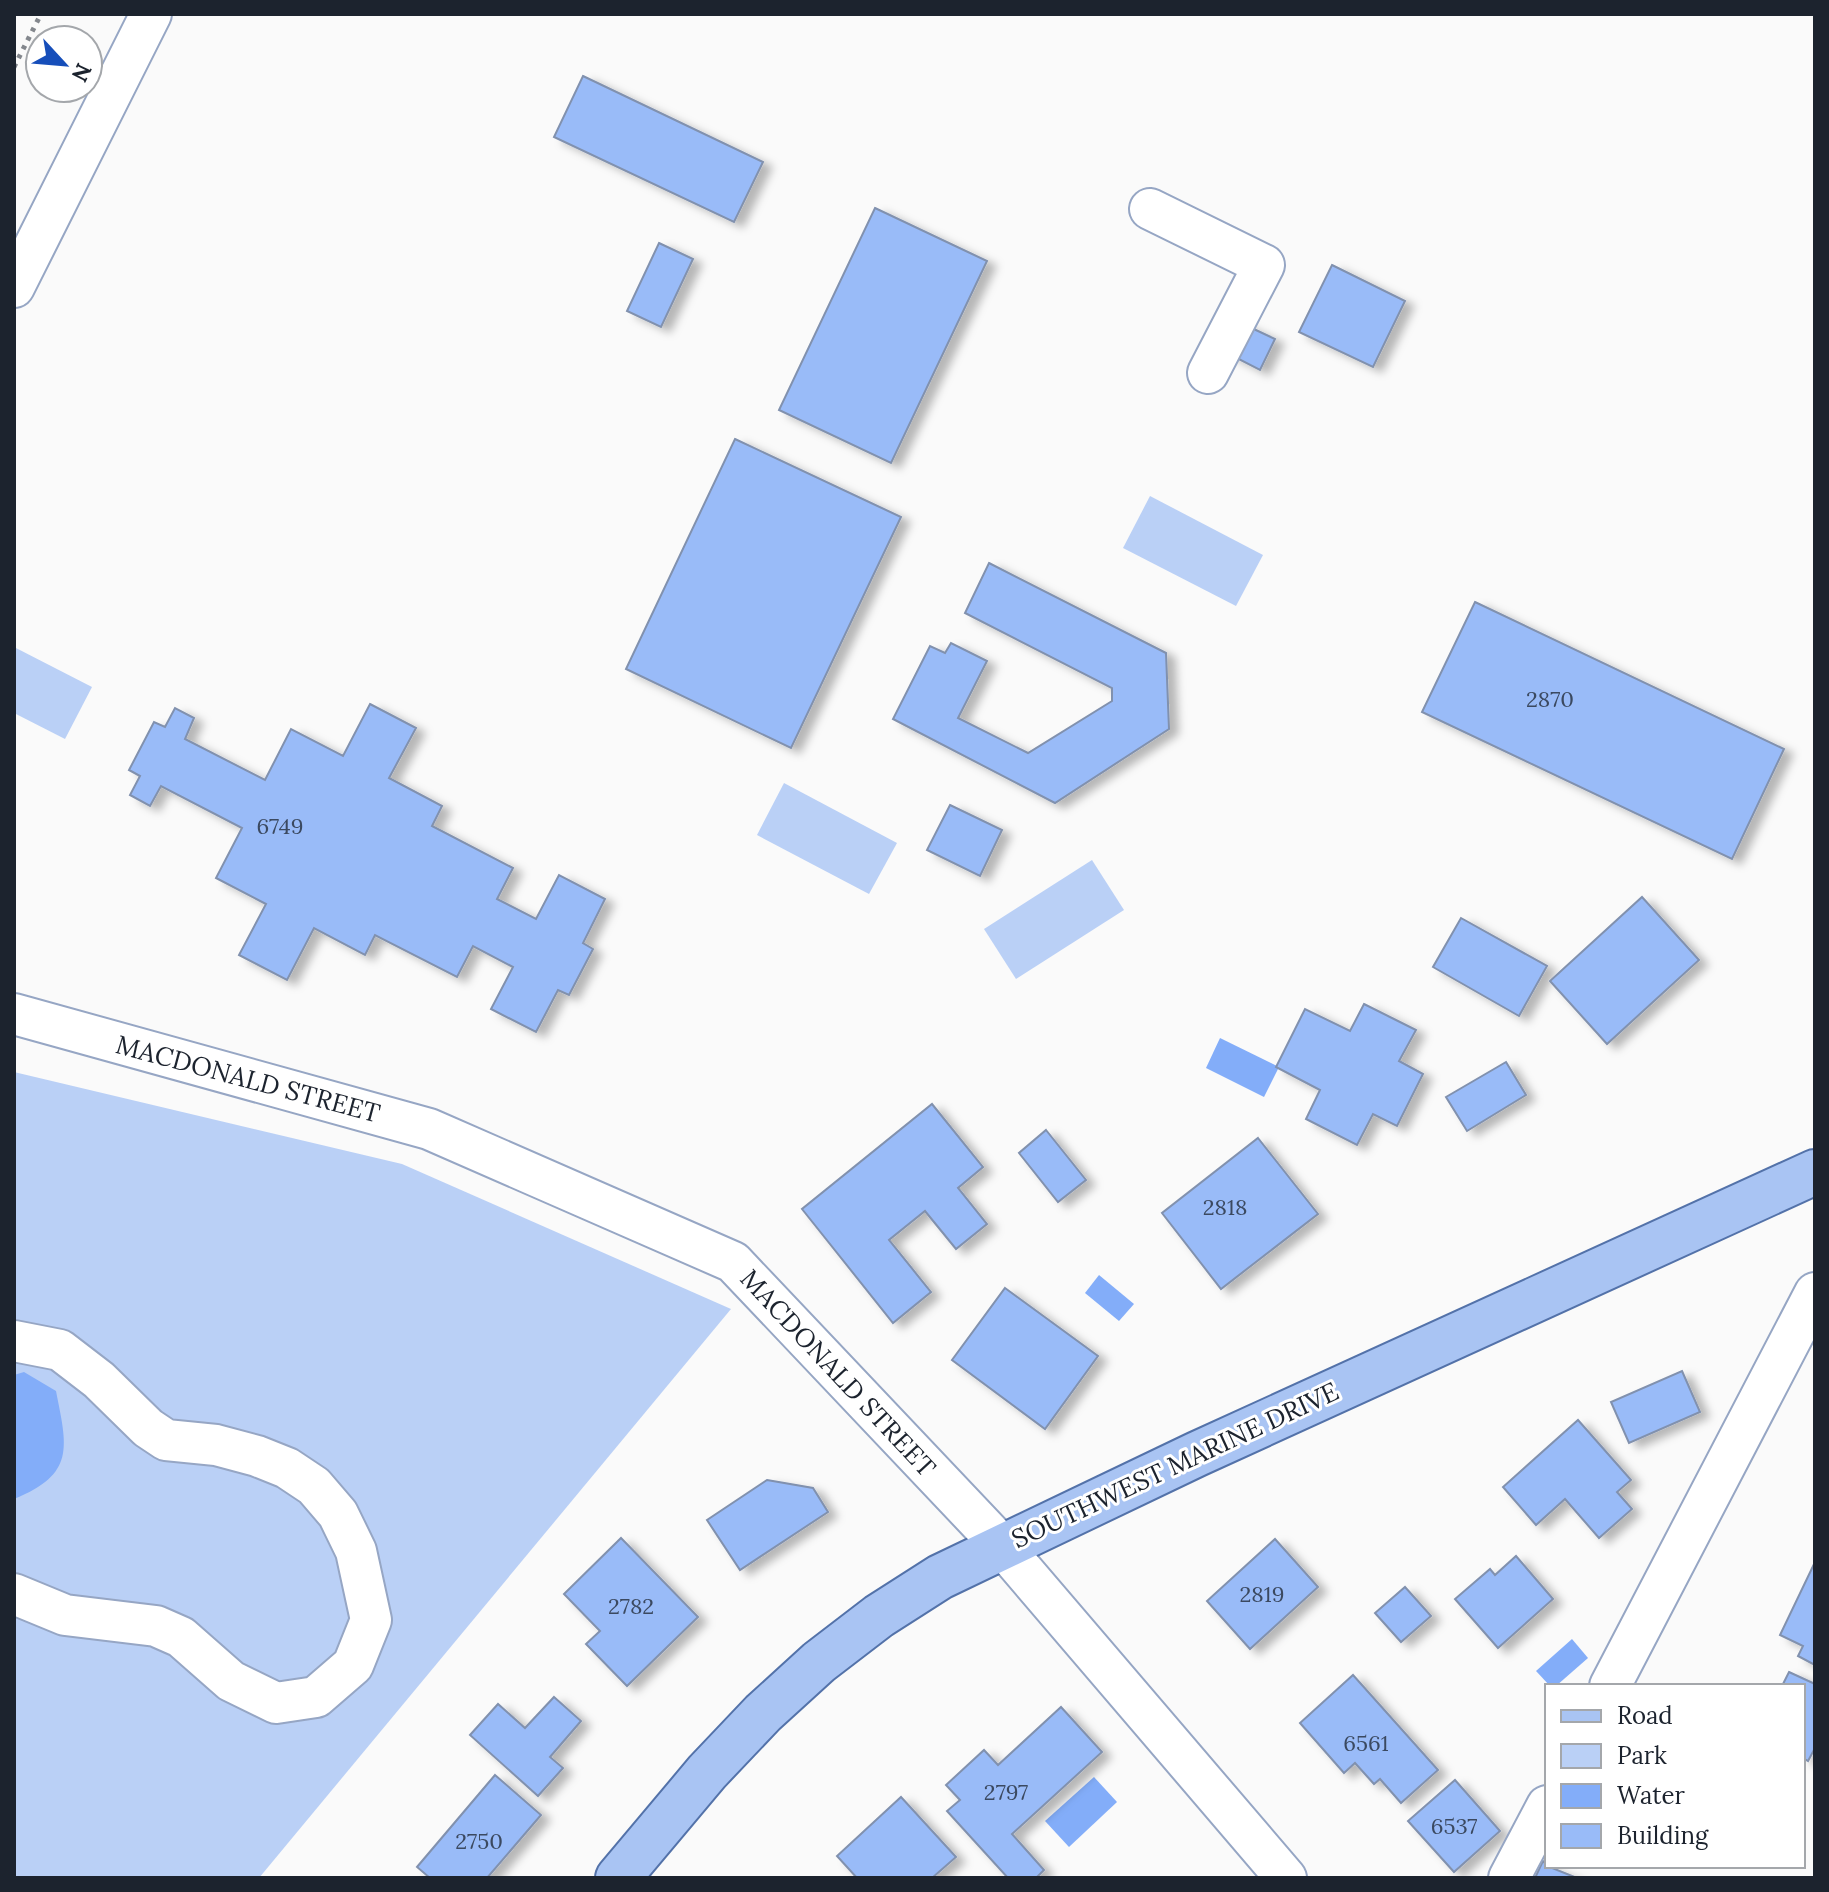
<svg xmlns="http://www.w3.org/2000/svg" width="1829" height="1892" font-family="Lora,serif">
<defs>
<filter id="shadow"><feDropShadow dx="9" dy="5" stdDeviation="4" flood-color="#0004"/></filter>
</defs>
<rect width="100%" height="100%" fill="#fafafa"/>
<g fill="#bad0f6">
<polygon points="1150,496 1263,555 1236,606 1123,548"/>
<polygon points="14,647 92,687 65,739 14,713"/>
<polygon points="784,783 897,843 869,894 757,835"/>
<polygon points="1092,860 1124,910 1016,979 984,929"/>
<polygon points="14,1072 402,1164 731,1309 259,1878 14,1878"/>
</g>
<g fill="#83adf9">
<polygon points="1220,1038 1279,1067 1264,1097 1206,1068"/>
<polygon points="1099,1275 1134,1304 1119,1321 1085,1293"/>
<path d="M24 1372 56 1391C67 1447 76 1474 14 1499V1375Z"/>
<polygon points="1572,1639 1588,1658 1556,1686 1550,1686 1536,1671"/>
<polygon points="1094,1777 1117,1802 1069,1847 1045,1821"/>
</g>
<g fill="#99bbf8" stroke="#8191ae" stroke-width="2" filter="url(#shadow)">
<polygon points="583,76 763,162 734,222 554,137"/>
<polygon points="875,208 987,261 891,463 779,410"/>
<polygon points="659,243 693,259 661,327 627,311"/>
<polygon points="1332,265 1405,301 1373,367 1299,332"/>
<polygon points="1241,323 1275,339 1260,370 1227,353"/>
<polygon points="735,439 901,517 791,748 626,669"/>
<polygon points="989,563 1166,653 1169,729 1055,803 893,719 930,646 945,653 951,643 987,661 958,718 1028,753 1112,701 1112,688 965,613"/>
<polygon points="1475,602 1784,749 1732,859 1422,712"/>
<polygon points="370,704 416,728 389,778 442,806 432,826 513,868 497,899 536,919 559,875 605,899 583,943 593,949 569,995 558,990 536,1032 491,1009 513,967 473,946 457,977 375,935 365,955 314,928 287,980 239,955 266,904 216,878 242,828 161,786 150,806 130,795 140,776 129,770 154,722 165,727 175,708 194,718 185,739 265,780 291,729 343,756"/>
<polygon points="950,805 1002,830 980,876 927,850"/>
<polygon points="1642,897 1699,960 1607,1044 1550,981"/>
<polygon points="1461,918 1547,966 1519,1016 1433,967"/>
<polygon points="1364,1004 1416,1030 1399,1061 1423,1074 1397,1126 1373,1114 1357,1145 1306,1119 1320,1090 1276,1067 1305,1009 1350,1031"/>
<polygon points="1506,1062 1526,1095 1467,1131 1446,1097"/>
<polygon points="932,1104 983,1167 958,1188 987,1224 956,1249 925,1211 889,1240 931,1292 893,1323 802,1209"/>
<polygon points="1046,1130 1086,1180 1058,1202 1019,1153"/>
<polygon points="1258,1138 1318,1214 1221,1289 1162,1213"/>
<polygon points="1005,1288 1098,1356 1045,1429 952,1360"/>
<polygon points="1682,1371 1700,1412 1629,1443 1611,1402"/>
<polygon points="1578,1420 1631,1480 1617,1492 1632,1509 1599,1538 1565,1499 1536,1525 1503,1487"/>
<polygon points="767,1480 813,1488 828,1512 740,1570 707,1520"/>
<polygon points="621,1538 698,1617 627,1686 586,1644 600,1631 564,1594"/>
<polygon points="1275,1539 1318,1587 1250,1649 1207,1601"/>
<polygon points="1516,1556 1553,1599 1498,1648 1455,1599 1490,1569 1495,1575"/>
<polygon points="1815,1562 1815,1665 1798,1656 1803,1646 1780,1635"/>
<polygon points="1405,1587 1431,1616 1401,1642 1375,1613"/>
<polygon points="1789,1672 1815,1684 1815,1748 1808,1761 1803,1758 1803,1686 1782,1686"/>
<polygon points="1353,1675 1438,1770 1401,1803 1380,1779 1374,1784 1355,1763 1344,1773 1300,1723"/>
<polygon points="554,1697 581,1721 550,1757 563,1768 538,1796 470,1735 498,1704 525,1728"/>
<polygon points="1061,1707 1102,1752 1012,1834 1044,1870 1036,1878 1008,1878 947,1811 960,1800 946,1785 984,1750 998,1765"/>
<polygon points="495,1775 541,1815 487,1878 430,1878 417,1867"/>
<polygon points="1455,1780 1500,1831 1454,1872 1408,1821"/>
<polygon points="901,1797 956,1857 932,1878 857,1878 837,1856"/>
<polygon points="1543,1861 1547,1866 1577,1878 1535,1878"/>
</g>
<g fill="none" stroke-linecap="round" stroke-linejoin="round">
<defs>
<g id="minor">
<polyline points="1150,209 1264,265 1208,373"/>
<polyline points="14,287 151,14"/>
<polyline points="14,1014 429,1129 733,1262 1002,1546 1286,1878"/>
<polyline points="14,1341 60,1350 99,1380 148,1428 166,1440 216,1445 257,1456 287,1468 314,1486 338,1514 356,1551 371,1620 353,1665 316,1697 276,1703 231,1681 181,1637 156,1626 65,1615 14,1594"/>
<polyline points="1610,1686 1815,1293"/>
<polyline points="1509,1878 1547,1806"/>
</g>
<polyline id="major" points="618,1878 707,1772 763,1713 819,1662 879,1616 940,1577 1197,1454 1815,1172"/>
</defs>
<use href="#minor" stroke="#96a6c4" stroke-width="44"/>
<use href="#major" stroke="#5372a9" stroke-width="48"/>
<polyline stroke="#83878d" stroke-width="5" stroke-dasharray="4 6" stroke-linecap="butt" points="14,67 41,14"/>
<use href="#minor" stroke="#fff" stroke-width="40"/>
<use href="#major" stroke="#a9c4f3" stroke-width="44"/>
</g>
<g text-anchor="middle" stroke-width="6" stroke-linejoin="round" paint-order="stroke">
<g font-size="22" fill="#3b4960">
<text x="1550" y="707">2870</text>
<text x="280" y="834">6749</text>
<text x="1225" y="1215">2818</text>
<text x="1262" y="1602">2819</text>
<text x="631" y="1614">2782</text>
<text x="1366" y="1751">6561</text>
<text x="1006" y="1800">2797</text>
<text x="1454" y="1834">6537</text>
<text x="479" y="1849">2750</text>
</g>
<g font-size="26" fill="#1c232e" stroke="#fff">
<text transform="translate(248 1079) rotate(15)" y="9">MACDONALD STREET</text>
<text transform="translate(838 1373) rotate(47)" y="9">MACDONALD STREET</text>
<text transform="translate(1175 1465) rotate(-25)" y="9">SOUTHWEST MARINE DRIVE</text>
</g>
</g>
<rect width="1829" height="1892" fill="none" stroke="#1c232e" stroke-width="32"/>
<rect x="1545" y="1684" width="260" height="184" fill="#ffffff" stroke="#a4a7ab" stroke-width="2"/>
<rect x="1561" y="1710" width="40" height="12" fill="#a9c4f3" stroke="#a4a7ab" stroke-width="2"/>
<text x="1617" y="1724" font-size="24" fill="#1c232e">Road</text>
<rect x="1561" y="1744" width="40" height="24" fill="#bad0f6" stroke="#a4a7ab" stroke-width="2"/>
<text x="1617" y="1764" font-size="24" fill="#1c232e">Park</text>
<rect x="1561" y="1784" width="40" height="24" fill="#83adf9" stroke="#a4a7ab" stroke-width="2"/>
<text x="1617" y="1804" font-size="24" fill="#1c232e">Water</text>
<rect x="1561" y="1824" width="40" height="24" fill="#99bbf8" stroke="#a4a7ab" stroke-width="2"/>
<text x="1617" y="1844" font-size="24" fill="#1c232e">Building</text>
<g transform="translate(64 64) rotate(116)"><circle r="38" fill="#ffffff" stroke="#a4a7ab" stroke-width="2"/>
<path d="M0-6L14 30L0 20L-14 30Z" fill="#164eba"/>
<text y="-12" font-size="22" font-weight="bold" text-anchor="middle" fill="#1c232e">N</text>
</g>
</svg>
